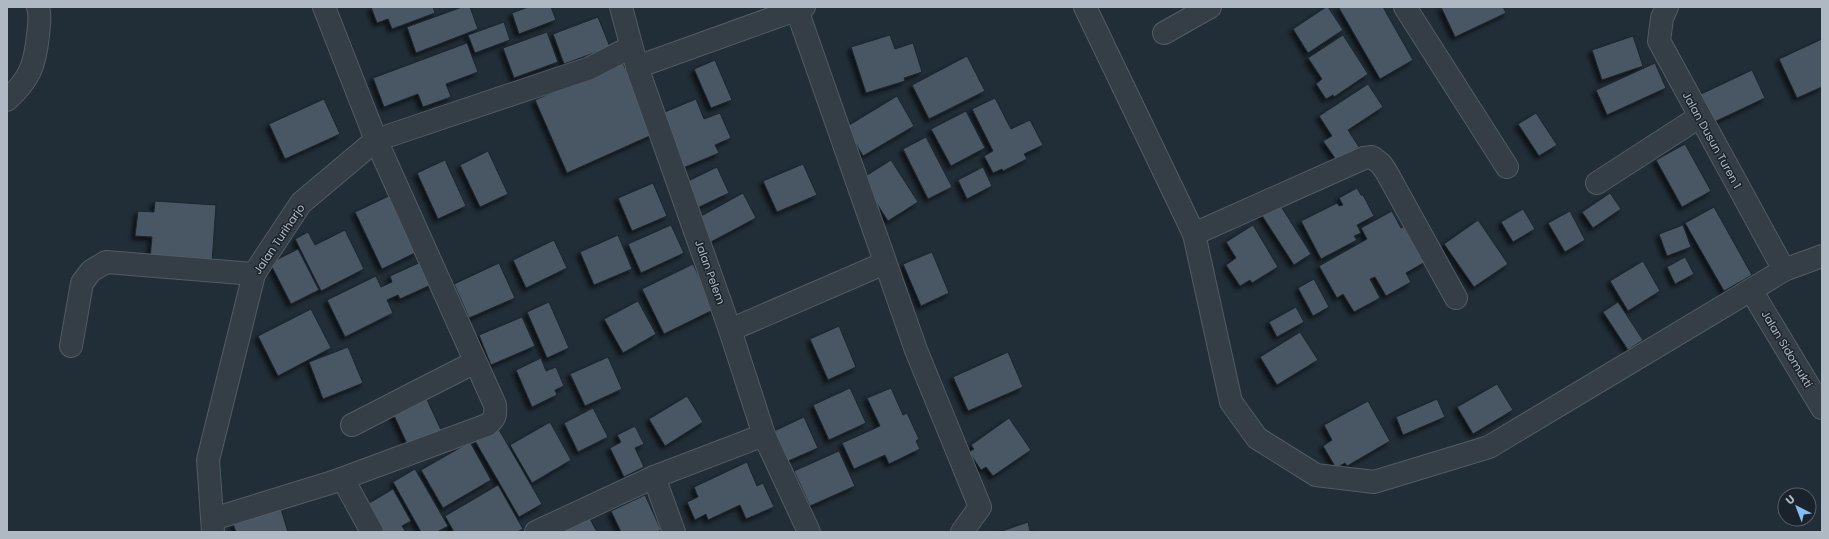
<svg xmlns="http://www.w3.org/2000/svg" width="1829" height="539" font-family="Poppins,sans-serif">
<defs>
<filter id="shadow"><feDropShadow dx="-3.5" dy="3.5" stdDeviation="2" flood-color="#0009"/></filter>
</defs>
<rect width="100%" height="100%" fill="#212d37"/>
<g fill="#495763" stroke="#1c252e" filter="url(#shadow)">
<polygon points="371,7 433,7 435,13 392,29 388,19 377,23"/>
<polygon points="462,7 470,7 478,29 416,53 407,27"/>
<polygon points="528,7 551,7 556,20 519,34 512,13"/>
<polygon points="1326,7 1328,7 1343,30 1308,53 1293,29"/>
<polygon points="1340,7 1383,7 1413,60 1380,79 1339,8"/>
<polygon points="1441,7 1503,7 1506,13 1455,37"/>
<polygon points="598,17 610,47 564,64 553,34"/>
<polygon points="504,22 510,40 475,53 468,35"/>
<polygon points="547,32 558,62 514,78 503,48"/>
<polygon points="890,35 895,49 913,43 922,72 904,78 905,81 866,93 851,47"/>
<polygon points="1343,35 1368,74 1334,97 1333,95 1326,99 1316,84 1322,79 1308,58"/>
<polygon points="1633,36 1643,66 1602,80 1592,50"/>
<polygon points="1822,39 1822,87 1797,98 1779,59"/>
<polygon points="467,43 478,72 446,84 451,97 423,107 418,94 384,107 373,78"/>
<polygon points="967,56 985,91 929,119 912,85"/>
<polygon points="715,60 732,100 711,108 694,69"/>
<polygon points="622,61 654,134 567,173 535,100"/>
<polygon points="1655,63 1666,88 1607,115 1596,90"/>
<polygon points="1752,70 1765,98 1712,123 1699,95"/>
<polygon points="1368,84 1383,107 1348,130 1359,147 1337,161 1323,141 1332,136 1319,116"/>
<polygon points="897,96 914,126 863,156 846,127"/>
<polygon points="995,98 1011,129 1030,120 1043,145 1024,154 1027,159 1003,171 1002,169 993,173 984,156 993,151 972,109"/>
<polygon points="324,99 340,134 285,159 269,124"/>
<polygon points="696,99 704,119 720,113 731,138 715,145 719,153 683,168 660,114"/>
<polygon points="966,111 985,148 951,166 931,129"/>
<polygon points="1536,113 1557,145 1539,156 1518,124"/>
<polygon points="926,137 952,187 928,199 903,149"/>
<polygon points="1685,144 1711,191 1682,207 1656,160"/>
<polygon points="488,151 508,194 480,207 460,165"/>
<polygon points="445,160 466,206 438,219 417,173"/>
<polygon points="891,160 918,202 888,221 861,179"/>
<polygon points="803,164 817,195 777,212 763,181"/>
<polygon points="717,167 729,193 697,208 684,183"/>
<polygon points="983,167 992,186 967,199 958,180"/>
<polygon points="653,183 667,216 632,231 618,198"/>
<polygon points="1357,188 1361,195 1363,195 1374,216 1357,225 1361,233 1354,236 1357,240 1321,259 1301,221 1337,203 1339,206 1343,205 1339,198"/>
<polygon points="743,193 756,218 707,244 694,220"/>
<polygon points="1610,193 1621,209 1593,228 1582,212"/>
<polygon points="391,195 417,252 382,269 355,212"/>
<polygon points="1277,200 1311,254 1294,265 1259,211"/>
<polygon points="155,201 216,205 212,263 150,259 152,237 135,236 138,211 154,212"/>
<polygon points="1714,207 1752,275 1724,291 1685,223"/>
<polygon points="1523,209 1535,229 1513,242 1501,222"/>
<polygon points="1392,211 1401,228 1405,226 1425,262 1406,273 1411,282 1386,296 1375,277 1370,279 1380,298 1354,312 1343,294 1337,298 1319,266 1367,239 1361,228"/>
<polygon points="1570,211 1585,240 1565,252 1548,223"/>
<polygon points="1478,220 1508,264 1474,287 1444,244"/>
<polygon points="671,225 684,253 641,273 628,244"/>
<polygon points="1253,225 1278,267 1252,283 1250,280 1240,286 1226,265 1236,258 1226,242"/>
<polygon points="1683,225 1691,247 1667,256 1659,234"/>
<polygon points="345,230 364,269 321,291 295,239 308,232 315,245"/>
<polygon points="618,235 632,269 594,285 580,252"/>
<polygon points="554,240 567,268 526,288 513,260"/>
<polygon points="298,249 319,290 291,304 270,263"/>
<polygon points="932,252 949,293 921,306 903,264"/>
<polygon points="1685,257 1694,274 1675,284 1667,267"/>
<polygon points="423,261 433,284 400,299 398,295 387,300 393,313 345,337 327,300 376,276 381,287 392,282 390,276"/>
<polygon points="1643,261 1660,291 1628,311 1610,281"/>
<polygon points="499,263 515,298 469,318 454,284"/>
<polygon points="693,264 715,309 664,334 642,289"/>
<polygon points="1314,279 1329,307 1313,316 1298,288"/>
<polygon points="638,301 656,334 623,353 604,319"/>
<polygon points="549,302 569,348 547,358 527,312"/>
<polygon points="1618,302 1643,340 1628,350 1603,312"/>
<polygon points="1296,307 1304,322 1277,337 1269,322"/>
<polygon points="311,309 331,348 278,376 258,336"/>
<polygon points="522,317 535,346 491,365 479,335"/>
<polygon points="839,326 856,367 828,380 810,339"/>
<polygon points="1300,332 1318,360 1277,385 1260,357"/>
<polygon points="348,347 363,383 323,399 309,362"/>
<polygon points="1008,352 1023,387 968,411 953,377"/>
<polygon points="608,357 622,389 585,406 570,374"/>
<polygon points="541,358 546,371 556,367 564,386 555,390 557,395 532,407 516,370"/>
<polygon points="1497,384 1513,410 1473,434 1457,407"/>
<polygon points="850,388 866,423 829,440 813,405"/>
<polygon points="891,388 903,415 907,413 919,439 916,441 920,449 889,464 885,455 854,469 842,443 880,426 867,398"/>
<polygon points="423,391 442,432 409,448 390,407"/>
<polygon points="687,396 703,422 665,446 649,419"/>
<polygon points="1437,399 1445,417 1403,435 1396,417"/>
<polygon points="1368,401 1390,441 1347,466 1345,463 1336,468 1323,446 1332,440 1324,425"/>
<polygon points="593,408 608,437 578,452 564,423"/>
<polygon points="804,417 818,448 786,462 772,432"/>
<polygon points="1009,418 1031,450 993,476 986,467 981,470 969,452 974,449 971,445"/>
<polygon points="550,422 571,460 532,483 510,445"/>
<polygon points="635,426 644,444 635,448 644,467 624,477 610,448 621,442 617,435"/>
<polygon points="498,428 542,504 519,517 475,441"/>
<polygon points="470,442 491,480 443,508 421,470"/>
<polygon points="839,451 855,486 810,506 794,471"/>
<polygon points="747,462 757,486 763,483 774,507 746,519 740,505 708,520 706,514 695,520 687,502 698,497 694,487"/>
<polygon points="415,469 448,526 437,532 421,532 393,482"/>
<polygon points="498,485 523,529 517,532 454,532 445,516"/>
<polygon points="393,489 411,521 402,526 406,532 372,532 359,509"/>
<polygon points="645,495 661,530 657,532 621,532 611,511"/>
<polygon points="281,509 288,532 236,532 233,524"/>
<polygon points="588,515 597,532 557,532"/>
<polygon points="1028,522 1030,531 1034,530 1035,532 999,532"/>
</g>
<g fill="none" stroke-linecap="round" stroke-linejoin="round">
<defs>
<g id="street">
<polyline points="621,7 637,67 730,330 764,435 809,532"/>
<polyline points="1085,7 1194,234 1231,402 1257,438 1316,475 1374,482 1489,447 1784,270 1822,256"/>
<polyline points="1405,7 1507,167"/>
<polyline points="1667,7 1662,18 1659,41 1784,270"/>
<polyline points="797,10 916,350 980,507 962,532"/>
<polyline points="1164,33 1210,7"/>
<polyline points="637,67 804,7"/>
<path d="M7 100C30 79 35 65 38 35 39 25 41 17 38 7"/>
<polyline points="1597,183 1699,117"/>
<polyline points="1194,234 1364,158 1372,157 1381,164 1387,173 1456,298"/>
<polyline points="1751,290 1822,408"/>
<polyline points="730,330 885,263"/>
<polyline points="71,346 82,283 91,271 106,262 254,274"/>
<polyline points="352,425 475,362"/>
<polyline points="654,477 674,532"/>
<polyline points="343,479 372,532"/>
<path d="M213 519 333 482 487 425C495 419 496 415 495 405L376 140 590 68 631 47"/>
<polyline points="213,532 208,460 254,274 301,203 376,140 324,7"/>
<polyline points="536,532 654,477 764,435"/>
</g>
</defs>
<use href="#street" stroke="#525c65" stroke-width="24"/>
<use href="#street" stroke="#353e47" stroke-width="22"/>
</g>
<g text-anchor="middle" stroke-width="3" stroke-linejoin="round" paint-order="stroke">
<g font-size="11" fill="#afb9c4" stroke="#1a232c">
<text transform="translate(1712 140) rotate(61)" y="4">Jalan Dusun Turen 1</text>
<text transform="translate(279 239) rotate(-56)" y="4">Jalan Turiharjo</text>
<text transform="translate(710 272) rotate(70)" y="4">Jalan Pelem</text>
<text transform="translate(1787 349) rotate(59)" y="4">Jalan Sidomukti</text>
</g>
</g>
<rect width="1829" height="539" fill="none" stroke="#afb9c4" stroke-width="16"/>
<g transform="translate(1797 507) rotate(318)"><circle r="19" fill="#1a232c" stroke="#565f69"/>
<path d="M0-3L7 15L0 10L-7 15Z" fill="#85bcf3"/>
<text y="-6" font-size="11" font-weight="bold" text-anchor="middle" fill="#afb9c4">U</text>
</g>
</svg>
